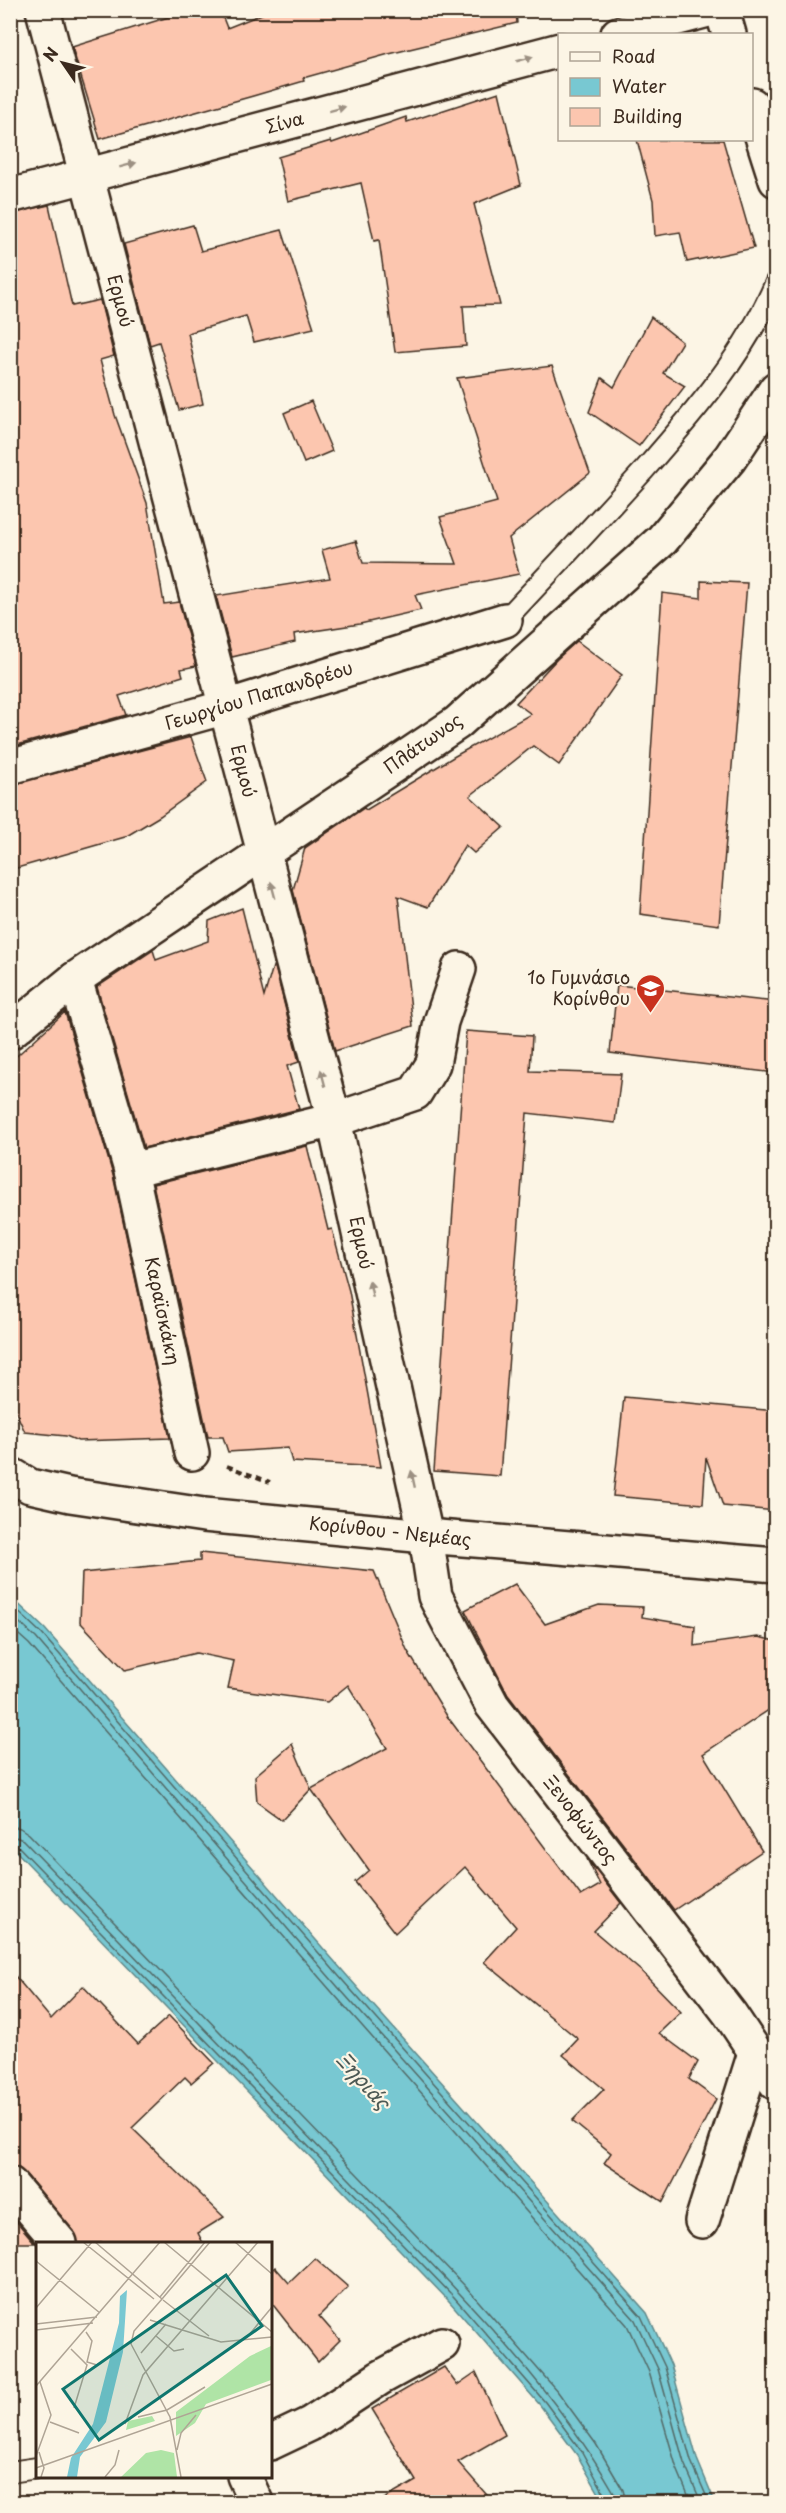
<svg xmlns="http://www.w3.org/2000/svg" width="786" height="2513" font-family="'Playpen Sans',sans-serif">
<rect width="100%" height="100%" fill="#fcf5e5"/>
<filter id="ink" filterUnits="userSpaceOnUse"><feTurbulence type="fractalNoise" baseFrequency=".0167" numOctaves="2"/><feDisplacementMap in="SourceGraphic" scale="12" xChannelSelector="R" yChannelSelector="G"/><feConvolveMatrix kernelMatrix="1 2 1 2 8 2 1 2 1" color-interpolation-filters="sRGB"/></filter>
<g filter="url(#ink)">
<polygon fill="#78c8d2" stroke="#60898a" stroke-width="1.5" points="10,1596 45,1629 349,1978 647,2313 671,2365 697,2459 715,2502 604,2502 577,2455 540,2405 449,2301 11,1846"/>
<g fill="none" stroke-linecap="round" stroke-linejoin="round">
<g stroke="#536966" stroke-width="1.5">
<polyline points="10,1604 41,1633 344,1982 641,2316 665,2367 691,2461 709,2502"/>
<polyline points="10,1614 36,1638 338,1987 635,2320 658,2369 684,2463 701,2502"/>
<polyline points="10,1627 29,1644 332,1992 627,2325 649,2372 676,2466 691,2502"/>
<polyline points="10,1826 20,1828 29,1834 466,2287 558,2392 596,2444 623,2490 626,2502"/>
<path d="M10 1835 23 1840C133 1955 243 2068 353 2183 447 2280 547 2376 615 2494L617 2502"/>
<polyline points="10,1843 17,1845 454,2297 545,2402 582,2452 609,2502"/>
</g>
</g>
<g fill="#fcc6af" stroke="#3b2a1e" stroke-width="1.5">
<polygon points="191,10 220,10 227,28 272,10 516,10 517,23 389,54 303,78 304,81 253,96 100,139 72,47"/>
<polygon points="499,92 521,185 474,204 500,305 463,306 466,346 395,352 379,240 374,241 361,183 288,201 278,157 331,141 332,143 406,117 407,122"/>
<polygon points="637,140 723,140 754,248 687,262 680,232 655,236 653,200"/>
<polygon points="49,205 72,306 100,300 114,356 100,360 115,415 147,503 164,604 179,602 196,666 181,669 183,676 119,696 126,715 10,747 10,214"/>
<polygon points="193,225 201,251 282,230 314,328 254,342 246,316 188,333 203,404 179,410 159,342 150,345 124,244"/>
<polygon points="651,317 682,342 663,373 685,386 639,446 589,412 602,378 614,387"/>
<polygon points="552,366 590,473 509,538 519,574 415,595 421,610 360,624 294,634 295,642 232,657 216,596 330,578 322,550 356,541 363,563 457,564 440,517 497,502 457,378"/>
<polygon points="311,401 332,451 304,463 284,413"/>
<polygon points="701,581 747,583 719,925 640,914 662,593 701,598"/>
<polygon points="577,641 622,675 559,765 533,746 470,796 504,827 474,853 465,845 428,907 398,896 413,1026 335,1051 293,890 305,848 364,808 366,810 455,756 531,714 516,703 557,659"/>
<polygon points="191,737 207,782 160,816 125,837 10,870 10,785"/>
<polygon points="242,908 264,997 274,963 299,1062 287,1066 299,1109 144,1148 97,987 153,950 156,960 208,941 209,921"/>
<polygon points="617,985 776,1002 776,1073 610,1053"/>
<polygon points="65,1012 113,1175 170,1438 78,1441 66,1436 25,1432 10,1399 10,1062"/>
<polygon points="466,1031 532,1036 530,1071 621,1074 615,1123 527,1113 500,1476 434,1471"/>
<polygon points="307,1146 328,1230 332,1229 349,1291 381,1467 292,1462 288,1448 228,1452 223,1437 208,1437 153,1184"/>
<polygon points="624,1397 776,1411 776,1511 723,1506 706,1457 703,1504 613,1496"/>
<polygon points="200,1553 374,1571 407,1650 447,1716 581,1896 600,1885 587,1859 621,1903 594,1931 641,1971 681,2012 659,2033 698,2062 689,2079 716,2099 663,2202 604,2163 611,2153 572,2121 604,2089 563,2055 578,2039 484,1962 516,1927 465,1867 395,1933 355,1882 369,1870 311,1789 387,1748 348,1685 327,1702 228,1688 234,1661 196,1653 125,1670 80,1622 82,1573 200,1561"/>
<polygon points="515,1584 545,1624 599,1605 643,1607 642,1617 695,1626 694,1646 758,1637 776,1641 776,1705 703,1754 762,1851 674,1910 508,1695 465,1610"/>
<polygon points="292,1744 311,1789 282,1820 257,1802 255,1776"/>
<polygon points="10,1970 51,2019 83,1986 138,2044 169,2016 214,2063 191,2083 185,2077 132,2128 224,2217 198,2233 203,2243 78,2243 74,2231 24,2172 17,2167 10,2166"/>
<polygon points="10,2214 35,2243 10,2243"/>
<polygon points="315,2258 348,2287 319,2316 340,2340 318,2362 270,2301 270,2271 275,2267 289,2283"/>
<polygon points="444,2367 457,2385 476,2372 505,2435 458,2462 493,2502 379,2502 416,2481 372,2409"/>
</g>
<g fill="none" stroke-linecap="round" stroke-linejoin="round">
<defs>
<g id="service">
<path d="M505 620C552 570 599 520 645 469 695 412 746 353 776 282"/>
<polyline points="10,2472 37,2468"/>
</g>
<g id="minor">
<polyline points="43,10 334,1120 426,1536 435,1596 492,1705 730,2014 776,2083"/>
<polyline points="722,10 729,34"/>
<polyline points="618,34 708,10"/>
<polyline points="752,105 776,180"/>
<polyline points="10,196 560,50"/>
<polyline points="10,767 226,707 505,620"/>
<polyline points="75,979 131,1170 192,1453"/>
<polyline points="10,1032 75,979 457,723 662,540 730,458 776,389"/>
<polyline points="131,1170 334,1120 415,1093 433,1064 441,1022 459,969"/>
<polyline points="10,2184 60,2243"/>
<polyline points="702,2221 755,2053"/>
<polyline points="270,2443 310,2424 380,2378 442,2344"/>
<polyline points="244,2476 256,2502"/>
</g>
<polyline id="secondary" points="10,1474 30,1486 70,1495 204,1515 426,1536 776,1565"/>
</defs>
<use href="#service" stroke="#3b2a1e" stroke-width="24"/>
<use href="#minor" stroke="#3b2a1e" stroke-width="38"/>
<use href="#secondary" stroke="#3b2a1e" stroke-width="38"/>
<polyline stroke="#3b2a1e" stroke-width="4" stroke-dasharray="6 4.5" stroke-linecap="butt" points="227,1466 270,1482"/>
<use href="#service" stroke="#fcf5e5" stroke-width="20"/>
<use href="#minor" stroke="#fcf5e5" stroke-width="33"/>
<use href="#secondary" stroke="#fcf5e5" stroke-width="33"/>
</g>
<defs><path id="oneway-solid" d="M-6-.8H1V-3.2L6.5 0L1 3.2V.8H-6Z" transform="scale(1.5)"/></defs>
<g fill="#9c9082">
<use href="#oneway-solid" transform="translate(525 59) rotate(-15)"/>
<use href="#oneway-solid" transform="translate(337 109) rotate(-15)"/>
<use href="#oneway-solid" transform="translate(128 165) rotate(-15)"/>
<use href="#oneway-solid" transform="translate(273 890) rotate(-105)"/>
<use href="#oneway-solid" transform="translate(323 1078) rotate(-105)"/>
<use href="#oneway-solid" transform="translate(371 1289) rotate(-102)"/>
<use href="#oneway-solid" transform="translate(413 1479) rotate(-102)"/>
</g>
</g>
<defs>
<symbol id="school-pin" viewBox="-11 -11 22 30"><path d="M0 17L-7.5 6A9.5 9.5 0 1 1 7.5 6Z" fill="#c8321e" stroke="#fcf5e5"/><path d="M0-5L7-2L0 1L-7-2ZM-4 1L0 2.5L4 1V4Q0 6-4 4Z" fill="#fff"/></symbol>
</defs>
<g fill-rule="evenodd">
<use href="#school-pin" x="634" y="972" width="33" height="45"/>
</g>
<g text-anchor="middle" stroke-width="4.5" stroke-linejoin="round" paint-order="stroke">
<g font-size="18" fill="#3b2a1e" stroke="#fcf5e5">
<text transform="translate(285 123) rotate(-15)" y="6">Σίνα</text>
<text transform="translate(120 301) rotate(75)" y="6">Ερμού</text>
<text transform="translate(259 696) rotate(-17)" y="6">Γεωργίου Παπανδρέου</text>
<text transform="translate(423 744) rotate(-35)" y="6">Πλάτωνος</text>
<text transform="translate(243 771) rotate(76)" y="6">Ερμού</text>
<text transform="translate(361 1243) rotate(78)" y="6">Ερμού</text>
<text transform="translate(162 1311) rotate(78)" y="6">Καραϊσκάκη</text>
<text transform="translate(390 1532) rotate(6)" y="6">Κορίνθου - Νεμέας</text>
<text transform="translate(580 1820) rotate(52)" y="6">Ξενοφώντος</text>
</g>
<g font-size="18" fill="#3b2a1e" stroke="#fcf5e5" text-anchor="end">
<text x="630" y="984">1ο Γυμνάσιο<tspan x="630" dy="21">Κορίνθου</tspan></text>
</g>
<g font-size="20" font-style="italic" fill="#4d5954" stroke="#fcf5e5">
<text transform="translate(363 2081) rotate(48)" y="7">Ξηριάς</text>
</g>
</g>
<g transform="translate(36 2242)">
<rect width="236" height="236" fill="#fcf5e5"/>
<path d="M235 104V138L170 162 159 181 140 194V170L214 114ZM116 174 119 179 90 188 92 179ZM125 208 138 211 141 235H85L110 211Z" fill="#afe4a6"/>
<path d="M91 48 87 110 70 180 44 215 41 235H31L35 216 57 182 83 81 84 54Z" fill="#78c8d2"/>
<path fill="none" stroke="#afa495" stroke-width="1.5" d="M47 0 118 57M59 0 126 57 98 89 95 102 134 175 145 235M128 0 236 90M199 0 236 32M0 19 64 71M124 55 169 0M126 57 174 0M127 58 173 94M0 66 56 0M114 78 185 100 236 95M0 82 61 75M0 88 57 81M50 90 56 99 51 120 61 123M120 94 138 109 148 107M212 94 236 65M35 107 51 123 38 166M105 111 130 82M0 144 124 0M102 175 131 168 169 145M14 180 43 191M89 182 107 133 222 0M141 208 145 191 160 173M3 210 8 226 5 235M0 214 15 173 4 140M0 226 236 142M69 235 79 223 83 208"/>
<path fill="#0f766e" fill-opacity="0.15" stroke="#0f766e" stroke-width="3" d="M190 33 226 84 63 198 27 147Z"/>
<rect width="236" height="236" fill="none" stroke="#3b2a1e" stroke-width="3"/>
</g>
<rect width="786" height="2513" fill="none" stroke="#fcf5e5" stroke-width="36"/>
<rect x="18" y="18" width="750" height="2477" fill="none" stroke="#3b2a1e" stroke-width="2" filter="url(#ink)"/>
<rect x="558" y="33" width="195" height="108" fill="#fcf5e5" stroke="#afa495" stroke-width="1.5"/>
<rect x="570" y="52" width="30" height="9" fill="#fcf5e5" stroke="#afa495" stroke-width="1.5"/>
<text x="612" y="63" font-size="18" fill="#3b2a1e">Road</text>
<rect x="570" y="78" width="30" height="18" fill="#78c8d2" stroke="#afa495" stroke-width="1.5"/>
<text x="612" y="93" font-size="18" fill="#3b2a1e">Water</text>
<rect x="570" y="108" width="30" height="18" fill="#fcc6af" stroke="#afa495" stroke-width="1.5"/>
<text x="612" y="123" font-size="18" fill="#3b2a1e">Building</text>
<g transform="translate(63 63) rotate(305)" stroke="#fcf5e5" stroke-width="4.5" paint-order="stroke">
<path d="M0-4.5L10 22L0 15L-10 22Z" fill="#3b2a1e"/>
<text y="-9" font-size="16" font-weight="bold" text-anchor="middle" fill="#3b2a1e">N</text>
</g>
</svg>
